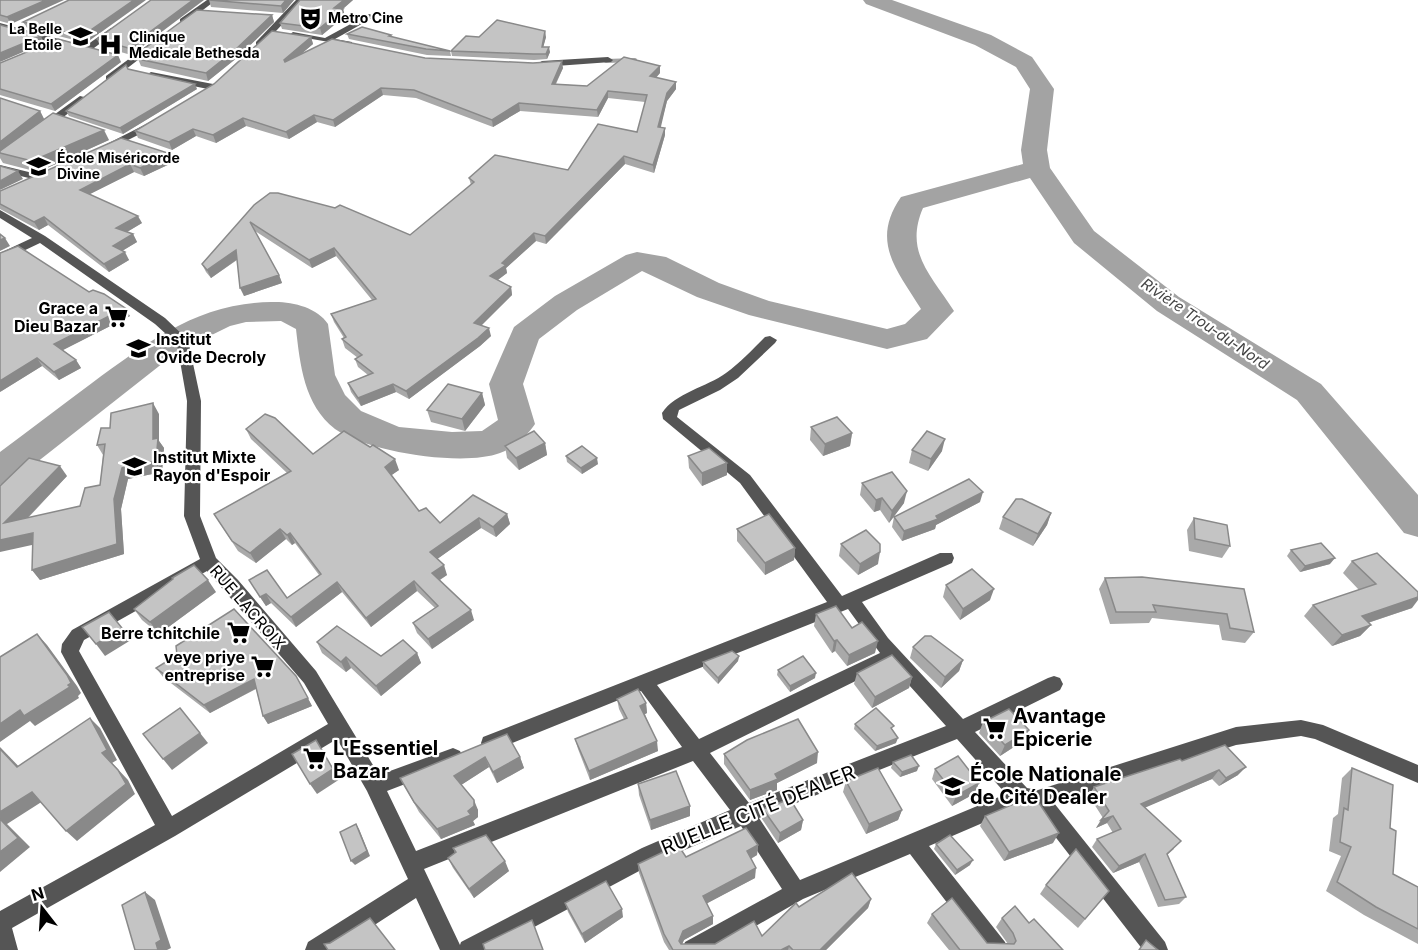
<svg xmlns="http://www.w3.org/2000/svg" width="1418" height="950" font-family="Inter,sans-serif">
<rect width="100%" height="100%" fill="#fff"/>
<g fill="none" stroke-linecap="round" stroke-linejoin="round">
<polyline stroke="#a3a3a3" stroke-width="4" points="606,61 635,60"/>
<path fill="#a3a3a3" fill-rule="evenodd" d="M863 0H892L991 35 1032 57 1054 89 1047 150 1050 168 1094 231 1179 297 1321 384 1418 495V537L1404 533 1297 400 1157 311 1074 243 1030 178 923 208C904 252 931 275 954 311L927 339 887 349 749 315 697 297 642 271 577 310 539 339 523 384 535 424C528 435 513 448 500 453 463 467 367 452 335 429 304 405 300 364 296 329L281 321 246 322 230 326 177 352 13 481 0 485V452C31 429 61 406 92 383 148 342 198 303 271 302 291 301 317 307 328 324L335 375 345 395 361 411 399 427 452 432 482 431 498 420 489 384 514 327 555 296 626 255 637 252 666 257 719 283 769 301 887 329 905 324 921 309C897 270 870 242 901 197L1023 164 1021 150 1030 89 1016 67 975 45 866 4Z"/>
<g fill="#555" fill-rule="evenodd">
<polygon points="207,0 216,0 186,23 180,23 180,19"/>
<polygon points="296,0 305,0 262,46 256,46 256,42"/>
<polygon points="369,14 376,16 335,39 352,42 352,46 289,35 293,32 325,38"/>
<polygon points="0,23 77,44 78,46 74,49 0,29"/>
<polygon points="111,28 118,30 90,51 84,51 84,47"/>
<polygon points="149,44 156,46 112,80 106,80 106,76"/>
<polygon points="608,57 613,60 611,62 542,67 537,64 542,61"/>
<polygon points="151,72 213,84 218,87 213,90 148,77 146,75"/>
<polygon points="80,96 88,98 48,129 40,129 40,125"/>
<polygon points="154,120 159,123 158,125 110,149 101,147"/>
<polygon points="0,165 41,175 42,177 37,180 0,171"/>
<path d="M0 210 45 236 165 318 188 340 201 401 200 516 216 558 238 580 316 671 379 775 453 748 460 751 463 757 460 763 387 791 416 851 682 747 641 691 490 752 483 749 481 743 483 737 827 602 740 483 663 419 662 413C675 393 707 387 726 373 740 363 753 349 765 337L770 336 777 340 775 343 738 378 720 390 679 410 677 417 750 475 842 596 940 553H952L954 558 952 563 862 602 888 638 963 719 1048 678 1054 676 1060 678 1063 684 1060 690 975 732 1027 788 1038 790 1236 727 1301 720 1323 725 1418 765V783L1315 739 1301 736 1236 745 1054 803 1165 942 1168 950H1143L1033 808 1022 806 929 846 1005 942 1008 950H983L910 854 803 899 714 950H682L685 942 782 889 741 826 656 862 491 950H440L416 898 336 950H305L308 942 408 879 367 791 337 739 175 836 12 928 18 950H0V911L155 825 61 652 62 644 72 630 200 559 184 516 187 401 177 344 155 324 40 243 0 262V253L32 238 0 218ZM207 571 304 683 328 724 172 816 79 651 84 640ZM848 609 880 653 699 739 657 685ZM890 664 946 726 749 803 710 753ZM957 739 1006 794 800 880 759 818ZM693 761 730 810 642 848 461 942 460 945 424 869Z"/>
</g>
</g>
<g fill="#a9a9a9">
<polygon points="0,0 11,24 0,21"/>
<polygon points="69,0 86,43 27,28 23,22"/>
<polygon points="151,0 131,55 100,46 97,39"/>
<polygon points="209,0 294,0 283,13 211,7"/>
<polygon points="300,0 353,0 343,9 345,16 322,35 282,29 280,23"/>
<polygon points="272,15 274,22 238,57 208,81 141,66 138,59"/>
<polygon points="347,34 391,35 392,37 450,51 451,56 427,55 349,39"/>
<polygon points="311,37 313,44 301,54 425,58 563,68 556,84 587,86 660,73 656,78 676,89 667,101 660,127 665,135 654,173 625,164 546,244 536,241 506,268 507,273 498,280 511,287 512,295 481,325 491,336 480,346 409,399 396,392 361,406 351,392 348,383 368,375 358,367 355,359 358,358 345,348 342,339 344,338 334,322 331,314 372,300 336,256 312,268 255,231 279,275 282,283 244,296 237,260 211,278 206,272 202,264 254,205 410,235 471,185 469,178 568,170 637,132 645,102 608,98 598,117 520,111 493,127 416,98 383,95 335,127 317,122 289,139 246,126 216,143 196,136 172,150 138,138 135,131"/>
<polygon points="479,37 546,37 543,47 550,52 547,59 534,60 452,56 451,51"/>
<polygon points="121,62 55,111 0,95 0,63"/>
<polygon points="128,69 197,89 123,134 69,116 66,111"/>
<polygon points="0,98 40,111 44,119 109,140 38,172 3,163 0,158"/>
<polygon points="171,154 174,162 144,176 134,172 90,194 142,223 127,232 133,234 137,242 122,251 129,260 109,272 48,225 39,230 0,209 0,191"/>
<polygon points="89,292 130,316 63,350 76,360 81,368 59,380 42,366 0,392"/>
<polygon points="482,393 485,405 465,431 431,422 427,410"/>
<polygon points="159,414 159,441 164,448 162,472 128,479 121,509 124,554 40,580 32,570 33,545 0,486 67,476 28,518 80,506 100,485 103,455 97,445 110,428"/>
<polygon points="811,427 852,433 850,446 823,456 810,440"/>
<polygon points="246,429 313,454 399,470 391,475 419,511 440,523 507,514 510,524 496,537 481,528 437,559 447,575 440,580 474,620 432,649 417,633 413,623 435,608 417,591 371,627 342,592 296,627 271,603 266,606 249,580 287,598 319,575 295,543 292,545 286,539 256,563 238,551 214,514 287,473 251,439"/>
<polygon points="545,443 547,455 519,470 507,458 505,446"/>
<polygon points="912,450 942,451 928,471 909,463"/>
<polygon points="566,456 598,464 582,474 567,462"/>
<polygon points="688,456 727,475 702,486 689,468"/>
<polygon points="862,483 904,503 889,523 880,510 874,512 860,495"/>
<polygon points="980,502 936,525 935,529 902,541 892,527 894,517"/>
<polygon points="1051,513 1047,525 1033,546 999,529 1003,517"/>
<polygon points="1194,518 1230,546 1222,558 1189,551 1187,530"/>
<polygon points="737,529 795,548 794,560 765,575 737,541"/>
<polygon points="841,544 878,564 858,575 839,556"/>
<polygon points="1291,550 1330,564 1300,572 1287,556"/>
<polygon points="1352,561 1412,608 1368,623 1371,625 1360,636 1332,646 1304,616 1313,605 1359,590 1343,573"/>
<polygon points="1105,578 1244,589 1254,632 1245,643 1222,640 1219,625 1152,618 1149,623 1110,624 1099,589"/>
<polygon points="946,585 990,600 960,620 943,597"/>
<polygon points="216,592 159,634 142,620 134,609"/>
<polygon points="816,614 852,628 875,653 847,666 835,651 832,653 814,626"/>
<polygon points="317,642 381,656 417,653 421,663 381,696 351,668 346,672 322,653"/>
<polygon points="913,647 963,660 959,671 941,688 910,658"/>
<polygon points="739,656 738,661 718,684 703,668 703,662"/>
<polygon points="156,668 296,676 312,706 268,724 263,716 256,689 210,713 163,677"/>
<polygon points="778,670 815,678 790,692 777,675"/>
<polygon points="857,673 912,677 909,688 872,708 854,684"/>
<polygon points="617,699 646,703 647,713 645,714 658,751 590,780 578,749 575,739 624,719 619,709"/>
<polygon points="983,722 1029,730 1023,741 1000,756 979,733"/>
<polygon points="855,724 892,731 896,743 875,751 854,729"/>
<polygon points="507,734 520,757 524,768 497,783 489,767 461,785 478,810 478,817 473,821 475,825 441,839 419,812 400,778"/>
<polygon points="724,754 817,763 777,783 777,790 750,800 724,764"/>
<polygon points="1182,761 1238,775 1219,786 1212,779 1145,807 1174,849 1167,855 1186,897 1179,904 1158,907 1139,862 1113,873 1092,847 1097,839 1113,833 1107,823 1096,828 1103,818 1089,796 1094,787"/>
<polygon points="893,762 917,771 900,777 891,768"/>
<polygon points="1352,768 1390,828 1393,874 1418,887 1418,944 1364,915 1326,891 1341,856 1329,851 1333,818 1338,814 1342,778"/>
<polygon points="935,769 979,783 974,794 952,806 932,779"/>
<polygon points="846,781 902,810 898,820 866,834 843,792"/>
<polygon points="638,784 690,816 651,830 639,795"/>
<polygon points="763,809 803,820 801,830 778,843 762,819"/>
<polygon points="985,816 1053,843 1004,861 980,826"/>
<polygon points="936,844 970,865 955,875 934,849"/>
<polygon points="758,845 757,855 751,859 755,878 707,903 713,924 684,940 682,944 715,944 762,936 799,907 871,899 868,908 826,950 669,950 664,942 639,873 638,864"/>
<polygon points="453,848 509,871 474,898 453,868 448,858 455,853"/>
<polygon points="1046,885 1109,891 1078,928 1040,894"/>
<polygon points="565,903 623,917 585,943 568,912"/>
<polygon points="932,914 987,943 1008,944 996,927 1002,918 1029,923 1063,950 949,950 927,923"/>
</g>
<g fill="#898989">
<polygon points="46,0 64,0 11,24 7,17"/>
<polygon points="134,0 146,0 86,43 82,36"/>
<polygon points="193,0 204,0 131,55 128,48"/>
<polygon points="286,0 294,0 283,13 281,6"/>
<polygon points="344,0 353,0 338,13 343,9 345,16 322,35 320,28 334,8"/>
<polygon points="272,15 274,22 238,57 208,81 206,73"/>
<polygon points="545,31 546,37 542,52 542,47"/>
<polygon points="41,36 44,43 0,62 0,53"/>
<polygon points="311,37 313,44 286,67 284,60"/>
<polygon points="549,47 550,52 547,59 546,54"/>
<polygon points="118,55 121,62 55,111 51,104"/>
<polygon points="562,61 563,68 552,91 552,84"/>
<polygon points="660,66 660,73 650,84 650,76"/>
<polygon points="676,82 676,89 667,101 659,135 658,127 667,93"/>
<polygon points="195,84 197,89 123,134 120,128"/>
<polygon points="381,88 383,95 335,127 333,120"/>
<polygon points="608,91 608,98 598,117 597,110"/>
<polygon points="519,103 520,111 493,127 492,120"/>
<polygon points="40,111 44,119 0,152 0,142"/>
<polygon points="314,115 317,122 289,139 286,132"/>
<polygon points="243,118 246,126 216,143 213,135"/>
<polygon points="665,128 665,135 654,173 653,165"/>
<polygon points="193,129 196,136 172,150 169,142"/>
<polygon points="104,130 109,140 38,172 32,161"/>
<polygon points="171,154 174,162 144,176 140,168"/>
<polygon points="624,156 625,164 546,244 545,236"/>
<polygon points="130,164 134,172 84,197 80,190"/>
<polygon points="18,171 23,179 0,190 0,181"/>
<polygon points="138,216 142,223 120,236 116,228"/>
<polygon points="44,217 48,225 39,230 34,222"/>
<polygon points="534,233 536,241 506,268 507,273 492,284 490,276 502,263"/>
<polygon points="133,234 137,242 117,254 113,246"/>
<polygon points="5,238 10,246 0,251 0,240"/>
<polygon points="334,248 336,256 312,268 309,260"/>
<polygon points="236,250 239,258 211,278 207,270"/>
<polygon points="125,252 129,260 109,272 104,264"/>
<polygon points="279,275 282,283 244,296 240,288"/>
<polygon points="511,287 512,295 476,331 474,323"/>
<polygon points="125,308 130,316 59,352 54,344"/>
<polygon points="489,328 491,336 480,346 409,399 406,391"/>
<polygon points="37,358 42,366 0,392 0,381"/>
<polygon points="76,360 81,368 59,380 54,372"/>
<polygon points="393,384 396,392 361,406 358,398"/>
<polygon points="482,393 485,405 465,431 462,419"/>
<polygon points="153,403 159,414 159,441 164,448 162,472 128,479 121,509 124,554 40,580 32,570 114,499 122,468 153,439"/>
<polygon points="852,433 850,446 823,456 825,444"/>
<polygon points="945,439 942,451 928,471 931,459"/>
<polygon points="545,443 547,455 519,470 516,458"/>
<polygon points="597,458 598,464 582,474 581,468"/>
<polygon points="395,459 399,470 389,477 385,467"/>
<polygon points="727,463 727,475 702,486 702,473"/>
<polygon points="60,466 67,476 13,533 4,523"/>
<polygon points="907,491 904,503 889,523 892,511"/>
<polygon points="983,492 980,502 936,525 935,529 902,541 904,531 936,516"/>
<polygon points="882,498 880,510 874,512 876,500"/>
<polygon points="1051,513 1047,525 1033,546 1038,534"/>
<polygon points="507,514 510,524 496,537 493,527"/>
<polygon points="479,518 481,528 433,562 430,552"/>
<polygon points="280,529 286,539 256,563 250,553"/>
<polygon points="33,533 41,543 0,552 0,540"/>
<polygon points="290,533 295,543 292,545 287,535"/>
<polygon points="795,548 794,560 765,575 765,563"/>
<polygon points="880,552 878,564 858,575 860,564"/>
<polygon points="1335,558 1330,564 1300,572 1305,566"/>
<polygon points="444,565 447,575 436,582 432,573"/>
<polygon points="208,580 216,592 159,634 150,622"/>
<polygon points="414,581 417,591 371,627 366,618"/>
<polygon points="337,582 342,592 296,627 291,617"/>
<polygon points="994,589 990,600 960,620 963,609"/>
<polygon points="266,594 271,603 266,606 260,597"/>
<polygon points="1418,597 1418,600 1412,608 1352,628 1362,616"/>
<polygon points="471,610 474,620 432,649 428,639"/>
<polygon points="1371,625 1360,636 1332,646 1342,635"/>
<polygon points="122,628 131,640 105,656 96,644"/>
<polygon points="37,634 47,645 77,686 81,693 78,696 79,698 35,726 30,721 0,742 0,724 20,710 68,685"/>
<polygon points="837,640 835,651 832,653 834,641"/>
<polygon points="878,641 875,653 847,666 849,655"/>
<polygon points="417,653 421,663 381,696 376,686"/>
<polygon points="739,656 738,661 718,684 718,678"/>
<polygon points="346,657 351,668 346,672 341,662"/>
<polygon points="963,660 959,671 941,688 945,677"/>
<polygon points="816,673 815,678 790,692 790,686"/>
<polygon points="296,676 312,706 268,724 263,716"/>
<polygon points="912,677 909,688 872,708 875,697"/>
<polygon points="254,679 259,687 210,713 204,705"/>
<polygon points="646,703 647,713 641,716 640,706"/>
<polygon points="90,718 100,728 117,760 112,763 128,780 135,794 77,841 66,831 102,753"/>
<polygon points="1029,730 1023,741 1000,756 1005,745"/>
<polygon points="200,733 208,743 172,770 163,759"/>
<polygon points="898,738 896,743 875,751 877,746"/>
<polygon points="657,741 658,751 590,780 589,771"/>
<polygon points="0,747 29,777 17,767 0,749"/>
<polygon points="818,752 817,763 777,783 777,790 750,800 750,790 775,774"/>
<polygon points="485,757 489,767 458,787 454,776"/>
<polygon points="520,757 524,768 497,783 493,772"/>
<polygon points="919,766 917,771 900,777 902,772"/>
<polygon points="1246,767 1238,775 1219,786 1226,778"/>
<polygon points="333,769 340,779 317,794 310,784"/>
<polygon points="1219,770 1212,779 1135,812 1141,804"/>
<polygon points="979,783 974,794 952,806 956,796"/>
<polygon points="32,792 43,801 7,824 30,847 0,872 0,812"/>
<polygon points="474,800 478,810 478,817 473,821 475,825 441,839 437,829"/>
<polygon points="690,806 690,816 651,830 650,820"/>
<polygon points="902,810 898,820 866,834 869,824"/>
<polygon points="1113,816 1107,823 1096,828 1101,820"/>
<polygon points="803,820 801,830 778,843 780,833"/>
<polygon points="356,824 359,829 370,856 355,865 351,861"/>
<polygon points="1059,833 1053,843 1004,861 1009,852"/>
<polygon points="758,845 757,855 746,861 747,851"/>
<polygon points="1145,854 1139,862 1113,873 1119,866"/>
<polygon points="973,860 970,865 955,875 957,870"/>
<polygon points="505,861 509,871 474,898 469,889"/>
<polygon points="756,868 755,878 704,905 703,896"/>
<polygon points="145,892 155,900 171,948 167,950 158,950 156,943"/>
<polygon points="871,899 868,908 826,950 820,950"/>
<polygon points="622,909 623,917 585,943 582,934"/>
<polygon points="713,916 713,924 684,940 680,949 679,941 683,931"/>
<polygon points="789,946 788,950 781,950"/>
</g>
<g fill="#c4c4c4" stroke="#898989" stroke-width="1.5">
<polygon points="0,0 46,0 7,17 0,15"/>
<polygon points="69,0 134,0 82,36 23,22"/>
<polygon points="151,0 193,0 128,48 97,39"/>
<polygon points="209,0 286,0 281,6"/>
<polygon points="300,0 344,0 334,8 343,9 320,28 280,23"/>
<polygon points="197,10 272,15 235,50 206,73 138,59 137,54"/>
<polygon points="497,20 545,31 542,47 549,47 546,54 533,54 451,51 466,36 479,37"/>
<polygon points="0,25 41,36 0,53"/>
<polygon points="362,27 391,35 389,36 450,51 426,49 347,34"/>
<polygon points="272,31 311,37 284,60 285,62 332,39 425,58 533,63 562,61 552,84 587,86 624,57 660,66 650,76 676,82 667,93 658,127 665,128 653,165 624,156 545,236 534,233 502,263 506,265 490,276 511,287 474,323 489,328 478,338 406,391 393,384 358,398 348,383 373,373 355,359 362,355 342,339 346,337 331,314 376,299 334,248 309,260 250,222 279,275 240,288 236,250 207,270 202,264 254,205 270,193 278,193 335,208 340,205 410,235 474,182 469,178 495,155 568,170 598,124 637,132 647,95 608,91 597,110 519,103 492,120 414,90 381,88 333,120 314,115 286,132 243,118 213,135 193,129 169,142 135,131 214,84"/>
<polygon points="58,39 118,55 51,104 0,89 0,63"/>
<polygon points="126,65 128,69 195,84 120,128 66,111"/>
<polygon points="0,98 40,111 0,142"/>
<polygon points="53,113 104,130 32,161 0,153 0,151"/>
<polygon points="121,138 171,154 140,168 130,164 80,190 138,216 116,228 133,234 113,246 125,252 104,264 44,217 34,222 0,204 0,191"/>
<polygon points="0,166 18,171 0,181"/>
<polygon points="0,234 5,238 0,240"/>
<polygon points="18,246 89,292 93,290 104,294 125,308 54,344 76,360 54,372 37,358 0,381 0,253"/>
<polygon points="448,384 482,393 462,419 427,410"/>
<polygon points="153,403 153,439 158,438 156,461 122,468 114,499 117,544 32,570 33,533 0,540 0,486 29,458 60,466 4,523 80,506 85,488 100,485 105,444 97,445 101,428 110,428 111,413"/>
<polygon points="265,414 275,418 313,454 344,431 370,447 373,445 395,459 385,467 419,511 426,508 440,523 473,495 507,514 493,527 479,518 430,552 444,565 432,573 471,610 428,639 413,623 438,606 414,581 366,618 337,582 291,617 266,594 260,597 249,580 267,570 287,598 321,574 290,533 287,535 280,529 250,553 232,541 214,514 291,471 246,429"/>
<polygon points="837,417 852,433 825,444 811,427"/>
<polygon points="534,431 545,443 516,458 505,446"/>
<polygon points="927,431 945,439 931,459 912,450"/>
<polygon points="582,446 597,458 581,468 566,456"/>
<polygon points="709,448 727,463 702,473 688,456"/>
<polygon points="892,472 907,491 892,511 882,498 876,500 862,483"/>
<polygon points="969,479 983,492 936,516 938,519 904,531 894,517"/>
<polygon points="1016,499 1022,499 1051,513 1038,534 1003,517"/>
<polygon points="769,514 795,548 765,563 737,529"/>
<polygon points="1194,518 1227,525 1230,546 1195,539"/>
<polygon points="866,530 880,544 880,552 860,564 841,544"/>
<polygon points="1321,543 1335,558 1305,566 1291,550"/>
<polygon points="1377,553 1418,592 1418,597 1362,616 1371,625 1342,635 1313,605 1376,584 1352,561"/>
<polygon points="194,565 208,580 150,622 134,609 173,579 172,578"/>
<polygon points="972,569 994,589 963,609 946,585"/>
<polygon points="1142,577 1244,589 1254,632 1230,628 1227,614 1153,605 1156,612 1116,612 1105,578"/>
<polygon points="836,606 852,628 862,622 878,641 849,655 837,640 834,641 816,614"/>
<polygon points="234,609 296,676 308,698 263,716 254,679 204,705 156,668 177,655 176,646"/>
<polygon points="109,612 122,628 96,644 82,627"/>
<polygon points="337,626 381,656 403,640 417,653 376,686 346,657 341,662 317,642"/>
<polygon points="37,634 67,675 71,683 68,685 70,687 24,716 20,710 0,724 0,657"/>
<polygon points="925,636 931,636 963,660 945,677 913,647"/>
<polygon points="732,651 739,656 718,678 703,662"/>
<polygon points="892,655 912,677 875,697 857,673"/>
<polygon points="803,656 816,673 790,686 778,670"/>
<polygon points="638,689 646,703 640,706 657,741 589,771 575,739 627,718 617,699"/>
<polygon points="180,708 200,733 163,759 143,734"/>
<polygon points="876,708 894,726 891,728 898,738 877,746 855,724"/>
<polygon points="1009,709 1029,730 1005,745 983,722"/>
<polygon points="90,718 107,750 102,753 118,770 126,784 66,831 32,792 0,812 0,749 17,767"/>
<polygon points="798,719 818,752 775,774 778,779 750,790 724,754 747,740"/>
<polygon points="507,734 520,757 493,772 485,757 454,776 474,800 474,806 468,811 471,815 437,829 414,802 400,778"/>
<polygon points="316,740 333,769 310,784 292,754"/>
<polygon points="1225,745 1246,767 1226,778 1219,770 1141,804 1181,841 1167,854 1186,897 1165,900 1145,854 1119,866 1097,839 1121,829 1113,816 1101,820 1109,811 1094,787 1180,759 1182,761"/>
<polygon points="911,755 919,766 902,772 893,762"/>
<polygon points="958,756 979,783 956,796 935,769"/>
<polygon points="878,768 902,810 869,824 846,781"/>
<polygon points="1352,768 1393,785 1390,828 1396,831 1393,874 1418,887 1418,929 1376,907 1337,882 1351,847 1340,842 1344,808 1348,810"/>
<polygon points="676,771 690,806 650,820 638,784"/>
<polygon points="1028,798 1037,800 1059,833 1009,852 985,816"/>
<polygon points="790,799 803,820 780,833 763,809"/>
<polygon points="0,819 18,838 0,852"/>
<polygon points="356,824 367,851 351,861 340,832"/>
<polygon points="746,828 758,845 747,851 756,868 703,896 713,916 683,931 679,941 681,944 715,944 754,921 762,936 796,903 799,907 852,873 871,899 820,950 793,950 789,946 781,950 673,950 664,934 638,864 678,845 686,857"/>
<polygon points="486,835 505,861 469,889 448,858 456,852 453,848"/>
<polygon points="950,835 973,860 957,870 936,844"/>
<polygon points="1076,849 1109,891 1085,919 1046,885"/>
<polygon points="606,881 622,909 582,934 565,903"/>
<polygon points="145,892 161,940 156,943 158,950 135,950 122,905"/>
<polygon points="952,898 987,943 1014,944 1016,941 1013,933 1002,918 1015,906 1029,923 1034,919 1063,950 960,950 932,914"/>
<polygon points="370,918 395,950 328,950 324,944 330,943"/>
<polygon points="532,920 543,950 485,950 483,944"/>
<polygon points="1146,940 1158,950 1139,950"/>
</g>
<defs>
<symbol id="theatre-bare" viewBox="-9 -9 18 18"><path d="M-5-5.5Q0-4 5-5.5V0Q5 5 0 6Q-5 5-5 0ZM-3.3-2.5H-1v1.5H-3.3ZM1-2.5H3.3v1.5H1ZM-2.8 1Q0 5.5 2.8 1Z" fill="#000" stroke="#fff" stroke-width="2.5" paint-order="stroke"/></symbol>
<symbol id="school-bare" viewBox="-9 -9 18 18"><path d="M0-5L7-2L0 1L-7-2ZM-4 1L0 2.5L4 1V4Q0 6-4 4Z" fill="#000" stroke="#fff" stroke-width="2.5" paint-order="stroke"/></symbol>
<symbol id="hospital-bare" viewBox="-9 -9 18 18"><path d="M-5-5h3v3.5h4V-5h3V5h-3V1.5h-4V5h-3Z" fill="#000" stroke="#fff" stroke-width="2.5" paint-order="stroke"/></symbol>
<symbol id="supermarket-bare" viewBox="-9 -9 18 18"><path d="M-6-5.5h2.5l.6 2H6L4.5 2H-2.5L-4.4-4H-6ZM-1.5 3.2a1.3 1.3 0 1 0 .1 0ZM3 3.2a1.3 1.3 0 1 0 .1 0Z" fill="#000" stroke="#fff" stroke-width="2.5" paint-order="stroke"/></symbol>
</defs>
<g fill-rule="evenodd">
<use href="#theatre-bare" x="294" y="2" width="33" height="33"/>
<use href="#school-bare" x="64" y="20" width="33" height="33"/>
<use href="#hospital-bare" x="94" y="28" width="33" height="33"/>
<use href="#school-bare" x="22" y="150" width="33" height="33"/>
<use href="#supermarket-bare" x="100" y="300" width="33" height="33"/>
<use href="#school-bare" x="122" y="332" width="33" height="33"/>
<use href="#school-bare" x="118" y="450" width="33" height="33"/>
<use href="#supermarket-bare" x="222" y="616" width="33" height="33"/>
<use href="#supermarket-bare" x="246" y="650" width="33" height="33"/>
<use href="#supermarket-bare" x="978" y="712" width="33" height="33"/>
<use href="#supermarket-bare" x="298" y="742" width="33" height="33"/>
<use href="#school-bare" x="936" y="770" width="33" height="33"/>
</g>
<g text-anchor="middle" stroke-width="4.5" stroke-linejoin="round" paint-order="stroke">
<g font-size="14" font-weight="bold" fill="#000" stroke="#fff" text-anchor="start">
<text x="328" y="23">Metro Cine</text>
<text x="62" y="34" text-anchor="end">La Belle<tspan x="62" dy="16">Etoile</tspan></text>
<text x="129" y="42">Clinique<tspan x="129" dy="16">Medicale Bethesda</tspan></text>
<text x="57" y="163">École Miséricorde<tspan x="57" dy="16">Divine</tspan></text>
</g>
<g font-size="15" font-style="italic" fill="#444" stroke="#fff">
<text transform="translate(1205 324) rotate(34)" y="5">Rivière Trou-du-Nord</text>
</g>
<g font-size="16" font-weight="bold" fill="#000" stroke="#fff" text-anchor="end">
<text x="98" y="314">Grace a<tspan x="98" dy="18">Dieu Bazar</tspan></text>
<text x="156" y="345" text-anchor="start">Institut<tspan x="156" dy="18">Ovide Decroly</tspan></text>
<text x="153" y="463" text-anchor="start">Institut Mixte<tspan x="153" dy="18">Rayon d'Espoir</tspan></text>
<text x="220" y="639">Berre tchitchile</text>
<text x="245" y="663">veye priye<tspan x="245" dy="18">entreprise</tspan></text>
</g>
<g font-size="16" fill="#000" stroke="#fff">
<text transform="translate(248 607) rotate(49)" y="6">RUE LACROIX</text>
</g>
<g font-size="20" font-weight="bold" fill="#000" stroke="#fff" text-anchor="start">
<text x="1013" y="723">Avantage<tspan x="1013" dy="23">Epicerie</tspan></text>
<text x="333" y="755">L'Essentiel<tspan x="333" dy="23">Bazar</tspan></text>
<text x="970" y="781">École Nationale<tspan x="970" dy="23">de Cité Dealer</tspan></text>
</g>
<g font-size="20" fill="#000" stroke="#fff">
<text transform="translate(758 810) rotate(-22)" y="7">RUELLE CITÉ DEALER</text>
</g>
</g>
<g transform="translate(42 908) rotate(343)" stroke="#ffffff" stroke-width="4.5" paint-order="stroke">
<path d="M0-4.5L10 22L0 15L-10 22Z" fill="#000000"/>
<text y="-9" font-size="16" font-weight="bold" text-anchor="middle" fill="#000000">N</text>
</g>
</svg>
